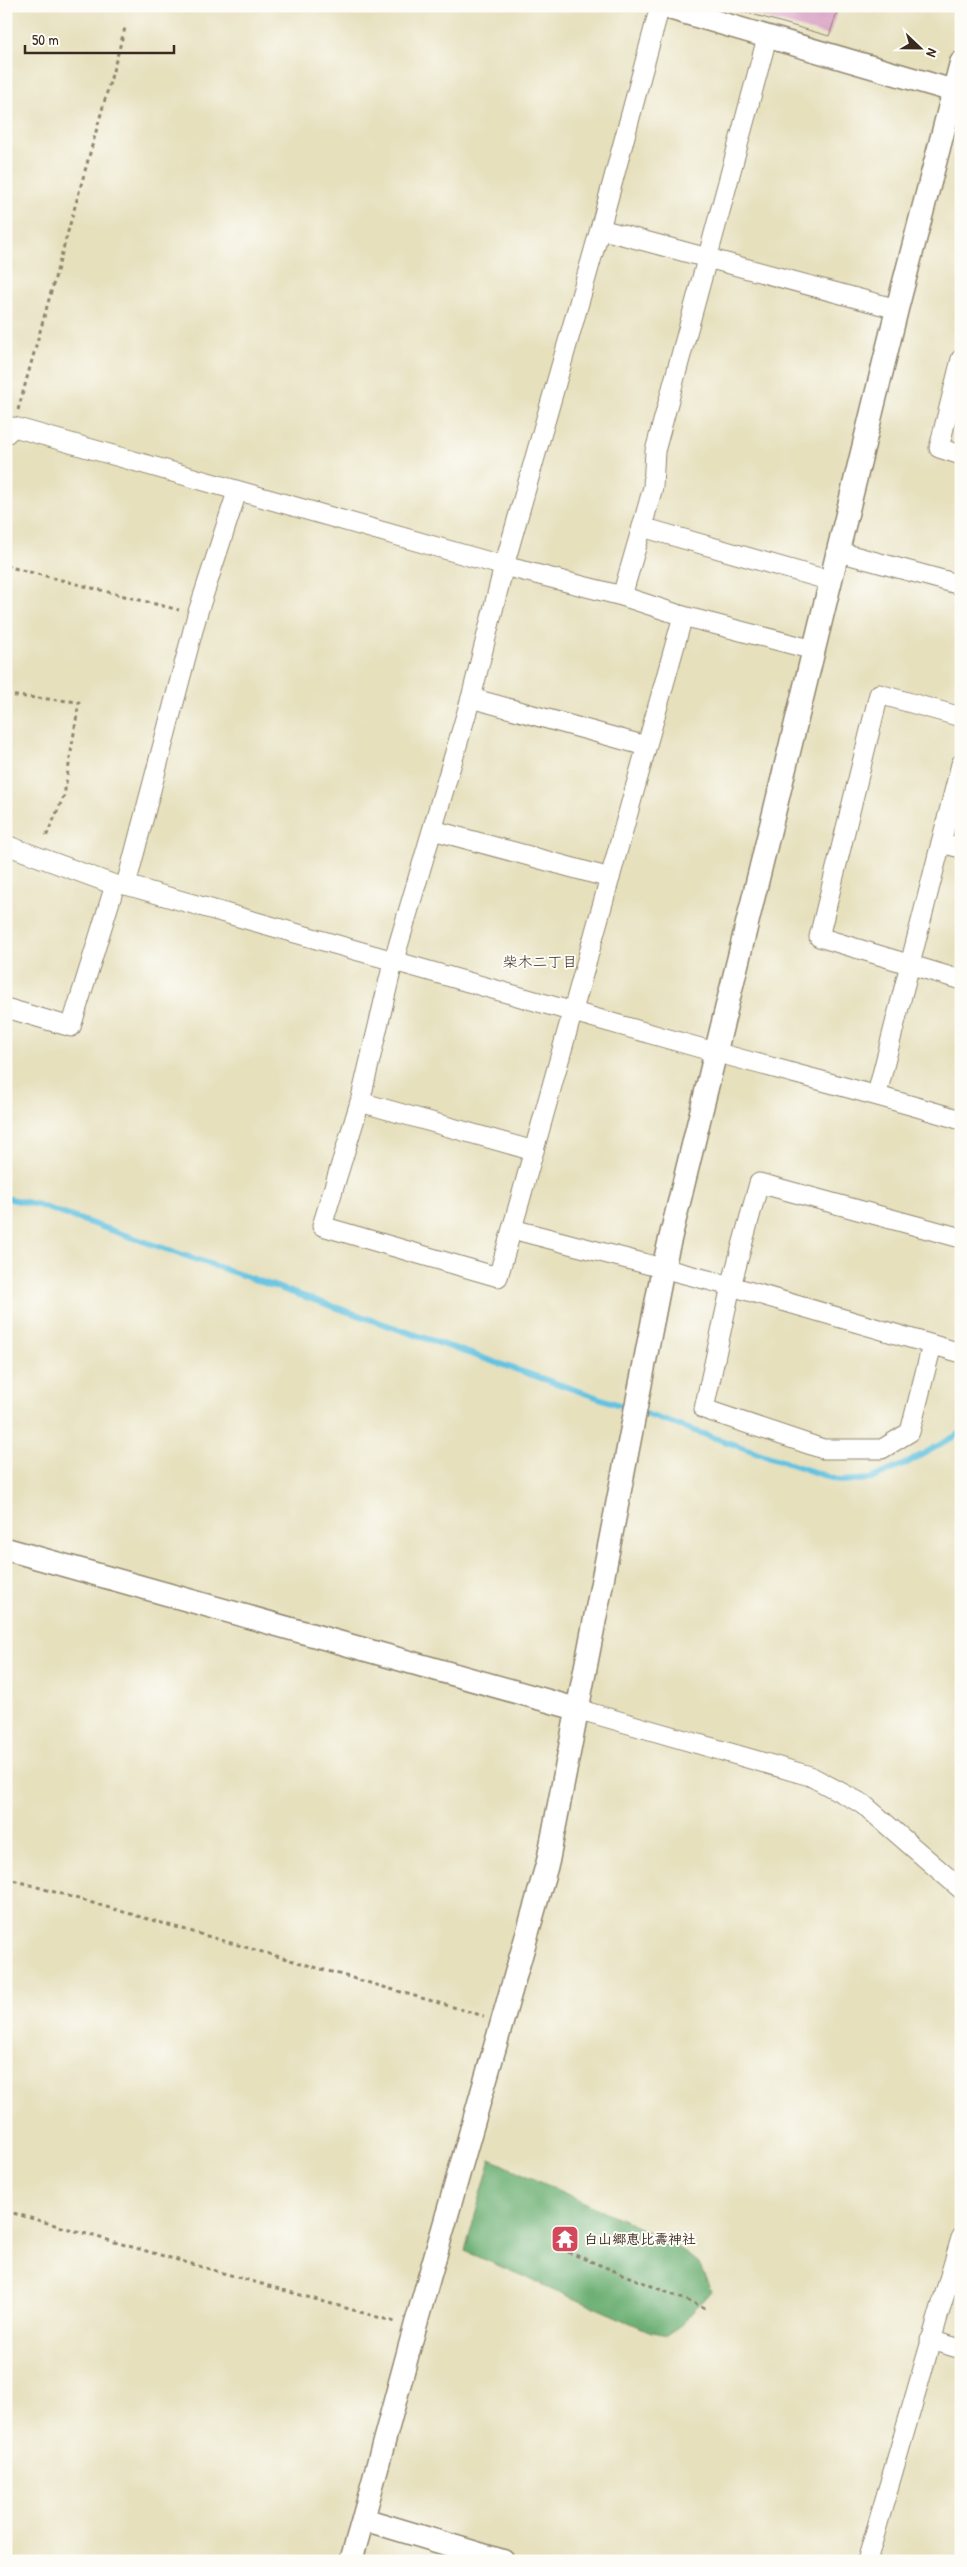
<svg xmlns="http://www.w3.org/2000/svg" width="967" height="2567" font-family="'Patrick Hand','Klee One',sans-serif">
<rect width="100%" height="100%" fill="#fdfcf7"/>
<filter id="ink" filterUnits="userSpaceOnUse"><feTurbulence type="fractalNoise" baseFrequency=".02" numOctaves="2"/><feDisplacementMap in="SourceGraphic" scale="10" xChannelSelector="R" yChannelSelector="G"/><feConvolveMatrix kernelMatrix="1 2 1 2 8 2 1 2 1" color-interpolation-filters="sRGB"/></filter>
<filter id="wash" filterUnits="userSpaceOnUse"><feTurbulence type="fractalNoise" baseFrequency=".0096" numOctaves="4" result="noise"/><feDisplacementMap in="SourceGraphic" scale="20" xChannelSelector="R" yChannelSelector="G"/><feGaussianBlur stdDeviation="1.12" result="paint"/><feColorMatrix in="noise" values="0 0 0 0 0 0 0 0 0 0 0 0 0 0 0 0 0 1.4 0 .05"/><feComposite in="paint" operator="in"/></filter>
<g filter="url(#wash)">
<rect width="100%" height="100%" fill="#e6e0bd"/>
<polygon fill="#6db074" stroke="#546d49" points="491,2159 668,2241 698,2262 711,2291 679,2327 667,2335 649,2331 465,2251"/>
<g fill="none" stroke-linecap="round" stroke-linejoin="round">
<g stroke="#63c2e1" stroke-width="6">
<polyline points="6,1198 38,1205 840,1481 871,1479 907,1463 961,1433"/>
<polyline points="6,2559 12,2561"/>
</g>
</g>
<g id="blocks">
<polygon fill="#d496bd" points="741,6 839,6 829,36 741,11"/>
</g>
</g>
<g filter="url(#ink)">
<use href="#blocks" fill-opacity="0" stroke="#90856e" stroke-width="1"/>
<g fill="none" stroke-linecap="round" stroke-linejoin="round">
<defs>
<g id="minor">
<polyline points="767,38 655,451 653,487 642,527 831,581"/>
<polyline points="600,229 897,309"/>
<polyline points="961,359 939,448 961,455"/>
<polyline points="6,434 14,427 504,566 622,596 683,616 512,1229 731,1286 759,1183 961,1238"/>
<polyline points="839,552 961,585"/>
<polyline points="622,596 642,527"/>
<polyline points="683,616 814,650"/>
<polyline points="471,698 646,746"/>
<polyline points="961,717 879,694 819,937 961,980"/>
<polyline points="433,830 610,878"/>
<polyline points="941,843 961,848"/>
<path d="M6 845 115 885H126C318 941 511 995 704 1049 790 1073 876 1094 961 1120"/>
<polyline points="126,885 197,615 237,492"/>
<polyline points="6,1008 71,1027 115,885"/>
<polyline points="877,1094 961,764"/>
<polyline points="360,1102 534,1151"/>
<polyline points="512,1229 498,1277 322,1226 360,1102 393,963 471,698 504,566 600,229 660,6"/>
<polyline points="932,1345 910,1432 882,1449 823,1449 704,1409 731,1286 961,1353"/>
<polyline points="577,1709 810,1776 863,1804 961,1889"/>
<polyline points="930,2340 961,2349"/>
<polyline points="867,2561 961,2238"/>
</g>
<g id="tertiary">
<polyline points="662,6 961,93"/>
<polyline points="6,1549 577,1709"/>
<polyline points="351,2561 363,2519"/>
<polyline points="503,2561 363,2519 415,2327 548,1861 663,1268 897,309 961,63"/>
</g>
</defs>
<use href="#minor" stroke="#90856e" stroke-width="21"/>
<use href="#tertiary" stroke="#90856e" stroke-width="25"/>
<g stroke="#90856e" stroke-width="3" stroke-dasharray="4 4" stroke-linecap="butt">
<polyline points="18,410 125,28"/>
<polyline points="6,566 179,610"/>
<polyline points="6,695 79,702 64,796 45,839"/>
<polyline points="6,1878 484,2016"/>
<polyline points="6,2211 395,2322"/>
<polyline points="568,2252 708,2309"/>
</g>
<use href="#minor" stroke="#fff" stroke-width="19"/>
<use href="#tertiary" stroke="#fff" stroke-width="22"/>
</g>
</g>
<defs>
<symbol id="temple-square" viewBox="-11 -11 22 22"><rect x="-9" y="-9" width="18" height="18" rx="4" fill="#d1495b" stroke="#fdfcf7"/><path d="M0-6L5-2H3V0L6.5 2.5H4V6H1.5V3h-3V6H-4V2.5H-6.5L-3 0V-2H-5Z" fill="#fff"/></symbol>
</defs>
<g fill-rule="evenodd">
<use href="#temple-square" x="549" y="2223" width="32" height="32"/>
</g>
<g text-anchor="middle" stroke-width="4" stroke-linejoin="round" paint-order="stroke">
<g font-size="14" font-weight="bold" fill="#3b2a1e" stroke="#fdfcf7" text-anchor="start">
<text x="584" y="2244">白山郷恵比壽神社</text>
</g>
<g font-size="15" fill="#3b2a1e" stroke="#fdfcf7">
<text x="540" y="967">柴木二丁目</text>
</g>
</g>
<rect width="967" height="2567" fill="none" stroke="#fdfcf7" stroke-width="25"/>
<g transform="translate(920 48) rotate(112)" stroke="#fdfcf7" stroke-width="4" paint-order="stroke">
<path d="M0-4L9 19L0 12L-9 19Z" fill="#3b2a1e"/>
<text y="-8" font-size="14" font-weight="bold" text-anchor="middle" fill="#3b2a1e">N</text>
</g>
<path d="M25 45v8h149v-8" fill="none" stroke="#3b2a1e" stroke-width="2.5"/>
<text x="32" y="45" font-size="15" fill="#3b2a1e" stroke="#fdfcf7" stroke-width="4" paint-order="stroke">50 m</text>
</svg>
